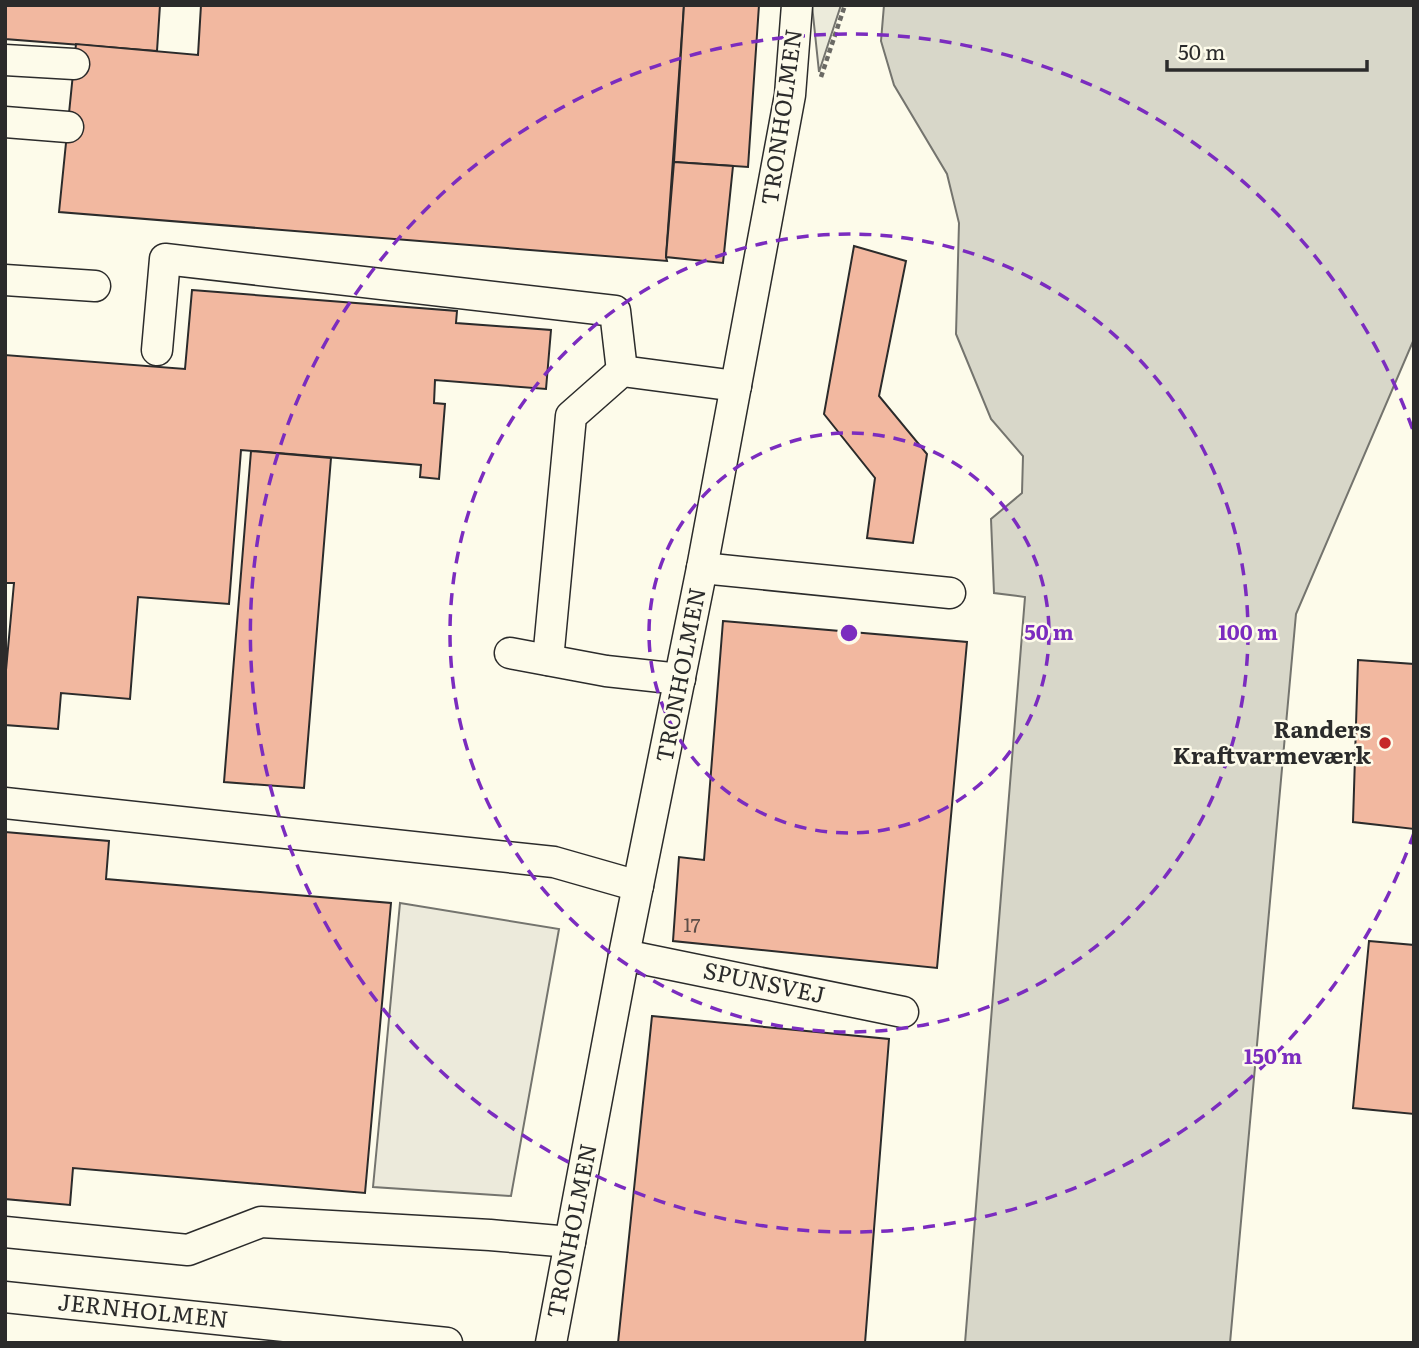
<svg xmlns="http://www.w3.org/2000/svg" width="1419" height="1348" font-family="Literata,serif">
<rect width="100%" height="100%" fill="#fdfbea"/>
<polygon fill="#ecebdb" stroke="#74746e" stroke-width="2" points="812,5 841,5 819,72"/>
<polygon fill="#eceadb" stroke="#74746e" stroke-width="2" points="400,903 559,929 511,1196 373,1187"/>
<polygon fill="#d8d7c9" stroke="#74746e" stroke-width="2" points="884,5 1414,5 1414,339 1296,614 1230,1343 965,1343 1025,597 994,593 991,519 1022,493 1023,456 991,419 956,334 959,223 947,174 894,85 881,41"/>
<g fill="#f2b8a0" stroke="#2b2b2b" stroke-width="2">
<polygon points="5,5 160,5 157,51 5,39"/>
<polygon points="201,5 684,5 666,257 667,261 59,212 76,44 198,55"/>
<polygon points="684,5 759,5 748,167 674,162"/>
<polygon points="674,162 733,166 723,263 666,257"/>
<polygon points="854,246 906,261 879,396 927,454 913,543 867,538 875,478 824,414"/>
<polygon points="192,290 457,311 456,323 551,330 546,389 435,380 434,403 445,404 439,479 420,477 421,465 241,450 229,604 138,597 130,699 61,693 58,729 5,725 5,681 14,583 5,583 5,355 185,369"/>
<polygon points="251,451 331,458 304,788 224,782"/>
<polygon points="723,621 967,642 937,968 673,941 679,857 704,860"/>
<polygon points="1358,660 1414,664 1414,829 1353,822"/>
<polygon points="5,832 109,841 106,879 391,903 365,1193 73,1168 70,1205 5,1199"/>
<polygon points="1369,941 1414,945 1414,1114 1353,1108"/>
<polygon points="652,1016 889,1039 865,1343 618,1343"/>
</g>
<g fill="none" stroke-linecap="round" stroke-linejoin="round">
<defs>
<g id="minor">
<polyline points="5,60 74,64"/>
<polyline points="5,122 68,127"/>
<polyline points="5,280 95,286"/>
<polyline points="157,350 165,259 615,311 622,371"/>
<polyline points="702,568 950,593"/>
<polyline points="510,653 606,671 680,679"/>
<polyline points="548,660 571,416 622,371 736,386"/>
<polyline points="5,803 554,862 638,886"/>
<polyline points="624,955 903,1012"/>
<polyline points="5,1232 188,1250 261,1222 490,1235 570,1242"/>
<polyline points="5,1297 447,1343"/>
<polyline points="551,1343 624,955 702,568 790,95 797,5"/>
</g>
</defs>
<use href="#minor" stroke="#2b2b2b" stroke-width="33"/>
<polyline stroke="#6a6964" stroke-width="4.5" stroke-dasharray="5 3.5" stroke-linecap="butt" points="821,77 845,5"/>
<use href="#minor" stroke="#fdfbea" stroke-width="30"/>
</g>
<g fill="none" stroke="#7b2cbf" stroke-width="3.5" stroke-dasharray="12 9">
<circle cx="849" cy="633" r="200"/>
<circle cx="849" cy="633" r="399"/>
<path d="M1414 833A599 599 0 1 1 1414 433"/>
</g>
<circle fill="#c62828" stroke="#fdfbea" stroke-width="2.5" cx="1385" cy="743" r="7"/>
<g text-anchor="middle" stroke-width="5" stroke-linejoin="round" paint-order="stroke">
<g font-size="19" fill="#5d4e48">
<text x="692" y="932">17</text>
</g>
<g font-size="23" fill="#2b2b2b" stroke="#fdfbea">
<text transform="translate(782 117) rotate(-82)" y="8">TRONHOLMEN</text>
<text transform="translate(681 675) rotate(-79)" y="8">TRONHOLMEN</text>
<text transform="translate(764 983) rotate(12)" y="8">SPUNSVEJ</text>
<text transform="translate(572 1231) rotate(-79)" y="8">TRONHOLMEN</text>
<text transform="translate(143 1311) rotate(6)" y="8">JERNHOLMEN</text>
</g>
<g font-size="23" font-weight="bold" fill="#2b2b2b" stroke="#fdfbea" text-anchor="end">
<text x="1371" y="738">Randers<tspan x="1371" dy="26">Kraftvarmeværk</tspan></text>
</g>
</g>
<circle cx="849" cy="633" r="10" fill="#7b2cbf" stroke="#fdfbea" stroke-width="3.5"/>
<g font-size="21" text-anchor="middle" font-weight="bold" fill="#7b2cbf" stroke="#fdfbea" stroke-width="5" stroke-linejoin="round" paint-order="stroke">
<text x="1049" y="640">50 m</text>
<text x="1248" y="640">100 m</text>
<text x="1273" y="1064">150 m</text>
</g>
<rect width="1419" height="1348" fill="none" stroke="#2b2b2b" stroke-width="14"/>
<path d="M1167 60v10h200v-10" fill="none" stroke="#2b2b2b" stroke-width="3.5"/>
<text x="1178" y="60" font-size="21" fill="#2b2b2b" stroke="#fdfbea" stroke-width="5" paint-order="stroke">50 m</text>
</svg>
